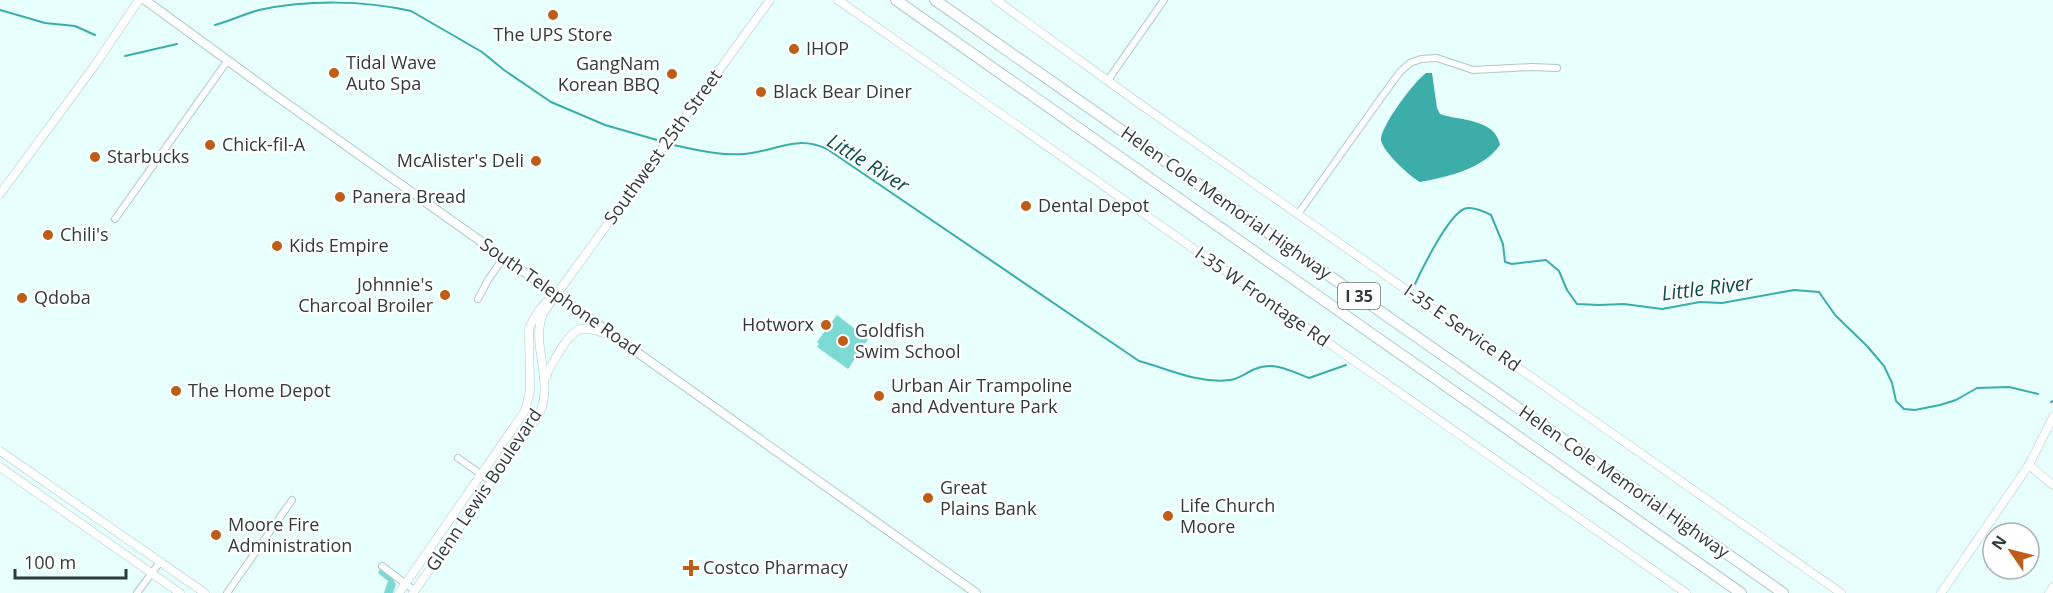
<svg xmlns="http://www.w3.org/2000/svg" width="2053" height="593" font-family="'Open Sans',sans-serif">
<rect width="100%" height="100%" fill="#e7fffd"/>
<g fill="#7dd9d4">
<polygon points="837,315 868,339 848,369 817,347 819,344 817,342"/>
<polygon points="380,569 391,576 396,584 393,593 384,593 388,581 378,573"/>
</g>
<path fill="#3cada9" d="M1426 73H1432L1437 108 1440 114C1459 121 1495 118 1500 145 1483 169 1447 177 1420 182 1410 177 1379 148 1381 138 1384 122 1413 83 1426 73Z"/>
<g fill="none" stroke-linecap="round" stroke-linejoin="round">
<g stroke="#3cada9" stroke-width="2">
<polyline points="0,10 45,23 75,26 95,35"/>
<path d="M215 25C230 21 244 14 259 10 307 0 363 0 411 11L482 52 504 70 551 102 605 125 664 142"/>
<polyline points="125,56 177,44"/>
<path d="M669 144C693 149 720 156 744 154 775 152 795 134 827 149L1139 361C1169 369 1198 384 1230 380 1239 379 1247 372 1255 369 1274 361 1291 371 1309 378L1346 365"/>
<path d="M1415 284C1423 267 1448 216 1464 209 1471 206 1485 212 1491 215L1503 244 1505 262 1512 264 1546 260 1559 271 1567 290 1577 304 1599 305 1624 304 1662 309 1700 302 1722 303 1794 290 1819 292 1835 315 1867 346 1884 366 1892 383 1896 401 1904 409 1915 410 1940 405 1956 400 1977 388 2009 387 2038 394"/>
<polyline points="2051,402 2053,401"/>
</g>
<defs>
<g id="minor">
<polyline points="1108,80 1164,0"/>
<polyline points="1298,214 1386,91 1400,72 1410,63 1421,59 1437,58 1473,70 1532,67 1557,68"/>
<polyline points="115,219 228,60"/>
<polyline points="478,299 488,280 504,257"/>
<polyline points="458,458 492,482"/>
<polyline points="382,566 415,591"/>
<polyline points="137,593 160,562"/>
<polyline points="227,593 292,500"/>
</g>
<g id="tertiary">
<polyline points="838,0 1686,593"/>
<polyline points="996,0 1140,104 1841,593"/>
<polyline points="0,194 95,65 139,0"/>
<path d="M547 376 548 371C555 360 568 332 581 329 591 327 602 333 610 335"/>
<polyline points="0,451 205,593"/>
<polyline points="2029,465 2053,485"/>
<polyline points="0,467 180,593"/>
<path d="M399 593 525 411 530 391 529 329C534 316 541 305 553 297"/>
<path d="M413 593 539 415C555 380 530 346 543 313L770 0"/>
<polyline points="1941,593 2029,465 2053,417"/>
<polyline points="2049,593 2053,587"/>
</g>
<polyline id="secondary" points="145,0 272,93 976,593"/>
<g id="motorway">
<polyline points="896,0 1741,593"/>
<polyline points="935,0 1783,593"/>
</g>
</defs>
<use href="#minor" stroke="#acc9c7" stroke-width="8"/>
<use href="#tertiary" stroke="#acc9c7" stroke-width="9"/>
<use href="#secondary" stroke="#acc9c7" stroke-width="10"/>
<use href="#motorway" stroke="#acc9c7" stroke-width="12"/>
<use href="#minor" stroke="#fff" stroke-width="6"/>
<use href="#tertiary" stroke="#fff" stroke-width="8"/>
<use href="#secondary" stroke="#fff" stroke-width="8"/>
<use href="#motorway" stroke="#fff" stroke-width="10"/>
</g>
<g fill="#bd5d18" stroke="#fff" stroke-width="2">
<circle cx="553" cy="15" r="6"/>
<circle cx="794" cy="49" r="6"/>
<circle cx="334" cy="73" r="6"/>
<circle cx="672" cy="74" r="6"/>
<circle cx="761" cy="92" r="6"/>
<circle cx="210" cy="145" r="6"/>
<circle cx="95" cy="157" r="6"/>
<circle cx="536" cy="161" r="6"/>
<circle cx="340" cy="197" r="6"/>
<circle cx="1026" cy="206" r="6"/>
<circle cx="48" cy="235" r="6"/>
<circle cx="277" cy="246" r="6"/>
<circle cx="445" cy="295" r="6"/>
<circle cx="22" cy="298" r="6"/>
<circle cx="826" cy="325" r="6"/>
<circle cx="843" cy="341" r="6"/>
<circle cx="176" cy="391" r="6"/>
<circle cx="879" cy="396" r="6"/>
<circle cx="928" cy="498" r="6"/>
<circle cx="1168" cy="516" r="6"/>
<circle cx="216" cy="535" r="6"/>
<path d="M688 559h6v6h6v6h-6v6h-6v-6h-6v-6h6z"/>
</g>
<g text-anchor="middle" stroke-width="4.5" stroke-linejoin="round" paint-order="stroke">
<rect fill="#fff" stroke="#6e7676" stroke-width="1.5" x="1338" y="283" width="42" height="26" rx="4.5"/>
<g font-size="16" font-weight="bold" fill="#303b3b">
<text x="1359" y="302">I 35</text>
</g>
<g font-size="18" fill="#303b3b" stroke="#fff" text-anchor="start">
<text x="553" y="41" text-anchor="middle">The UPS Store</text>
<text x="806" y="55">IHOP</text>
<text x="346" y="69">Tidal Wave<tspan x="346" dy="21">Auto Spa</tspan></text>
<text x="660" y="70" text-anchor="end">GangNam<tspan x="660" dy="21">Korean BBQ</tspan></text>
<text x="773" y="98">Black Bear Diner</text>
<text x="222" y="151">Chick-fil-A</text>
<text x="107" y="163">Starbucks</text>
<text x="524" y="167" text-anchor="end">McAlister's Deli</text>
<text x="352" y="203">Panera Bread</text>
<text x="1038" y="212">Dental Depot</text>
<text x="60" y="241">Chili's</text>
<text x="289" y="252">Kids Empire</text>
<text x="433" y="291" text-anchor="end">Johnnie's<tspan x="433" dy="21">Charcoal Broiler</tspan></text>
<text x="34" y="304">Qdoba</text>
<text x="814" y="331" text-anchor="end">Hotworx</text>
<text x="855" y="337">Goldfish<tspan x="855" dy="21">Swim School</tspan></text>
<text x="891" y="392">Urban Air Trampoline<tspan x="891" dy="21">and Adventure Park</tspan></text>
<text x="188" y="397">The Home Depot</text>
<text x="940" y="494">Great<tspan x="940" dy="21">Plains Bank</tspan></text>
<text x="1180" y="512">Life Church<tspan x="1180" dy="21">Moore</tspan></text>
<text x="228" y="531">Moore Fire<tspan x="228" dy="21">Administration</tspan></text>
<text x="703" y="574">Costco Pharmacy</text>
</g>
<g font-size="18" fill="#303b3b" stroke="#fff">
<text transform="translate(663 147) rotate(-54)" y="6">Southwest 25th Street</text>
<text transform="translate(1226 203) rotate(35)" y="6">Helen Cole Memorial Highway</text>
<text transform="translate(560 297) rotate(35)" y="6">South Telephone Road</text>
<text transform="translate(1262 297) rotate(35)" y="6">I-35 W Frontage Rd</text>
<text transform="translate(1462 328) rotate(35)" y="6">I-35 E Service Rd</text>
<text transform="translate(1624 482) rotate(35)" y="6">Helen Cole Memorial Highway</text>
<text transform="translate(484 490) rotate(-56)" y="6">Glenn Lewis Boulevard</text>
</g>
<g font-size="20" font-style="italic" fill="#0b4e4c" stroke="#fff">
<text transform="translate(868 163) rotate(32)" y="7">Little River</text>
<text transform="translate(1707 288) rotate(-7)" y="7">Little River</text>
</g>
</g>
<g transform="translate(2011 551) rotate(305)"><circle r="28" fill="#ffffff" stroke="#acb1b1" stroke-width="1.5"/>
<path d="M0-4.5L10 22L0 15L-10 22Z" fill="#bd5d18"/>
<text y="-9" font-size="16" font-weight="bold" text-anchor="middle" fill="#303b3b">N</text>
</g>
<path d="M15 569v9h111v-9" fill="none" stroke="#303b3b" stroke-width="3"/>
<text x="24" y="569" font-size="18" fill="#303b3b" stroke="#ffffff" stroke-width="4.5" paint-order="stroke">100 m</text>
</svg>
